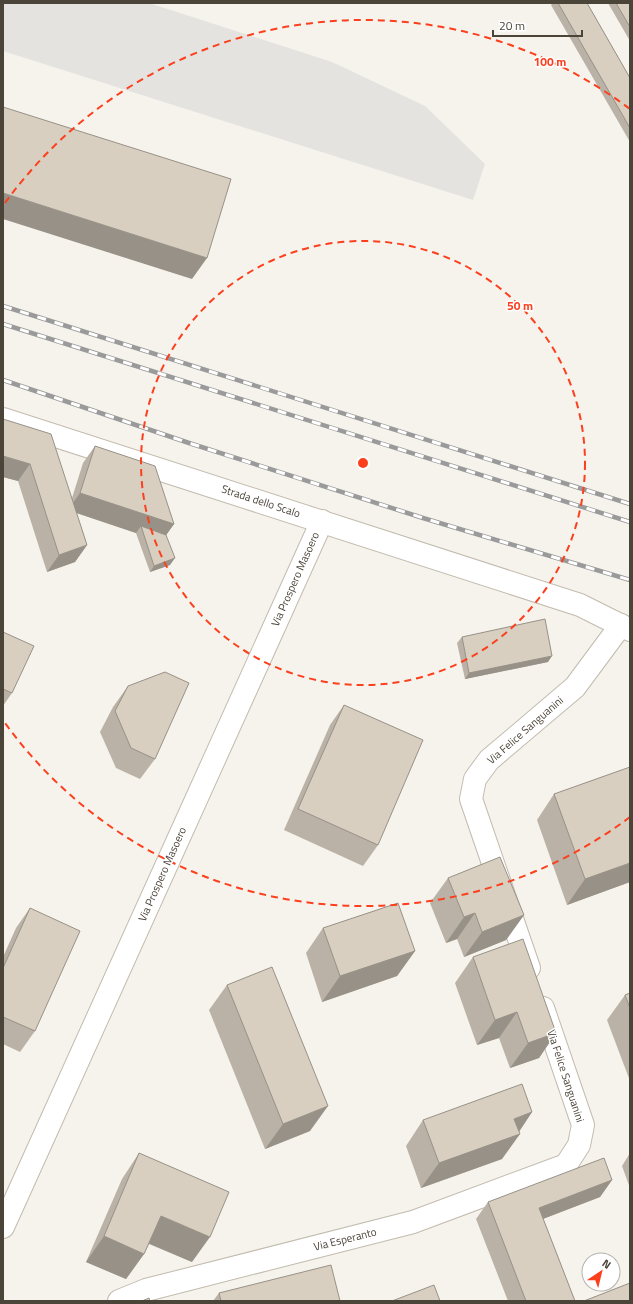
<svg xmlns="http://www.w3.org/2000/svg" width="633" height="1304" font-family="'Titillium Web',sans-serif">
<rect width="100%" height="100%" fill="#f6f3ec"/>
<polygon fill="#e5e3e0" points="3,3 149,3 332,62 425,106 485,164 473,200 3,51"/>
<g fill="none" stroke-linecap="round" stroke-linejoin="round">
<defs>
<g id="street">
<polyline points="3,419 580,605 630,630"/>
<polyline points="529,968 471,799 475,779 489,760 575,687 621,625"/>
<polyline points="3,1227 322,521"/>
<polyline points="119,1301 146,1290 413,1222 566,1165 579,1145 583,1125 543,1008"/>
</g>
</defs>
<use href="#street" stroke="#c2bbae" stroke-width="24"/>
<use href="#street" stroke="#fff" stroke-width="22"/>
<defs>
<g id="rail">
<polyline points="3,306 630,504"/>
<polyline points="3,324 630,522"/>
<polyline points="3,380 189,443 423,518 630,580"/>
</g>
</defs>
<use href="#rail" stroke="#9a9a9a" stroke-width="4.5"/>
<use href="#rail" stroke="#fff" stroke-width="3" stroke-dasharray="9" stroke-linecap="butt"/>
</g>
<g fill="#bab2a6">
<polygon points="553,3 587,3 630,78 630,142 551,5"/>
<polygon points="608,3 630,3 630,41"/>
<polygon points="3,419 72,498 83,463 95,446 174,524 166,535 170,565 150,572 136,533 76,513 87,545 75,562 47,572 18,481 3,477"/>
<polygon points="3,632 12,693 3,706"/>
<polygon points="462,637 548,662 465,679 457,643"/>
<polygon points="128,686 155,759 140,779 116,768 100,732 113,707"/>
<polygon points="344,705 378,845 363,866 284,830 330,725"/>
<polygon points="554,794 630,882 567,905 537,820"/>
<polygon points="448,878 524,915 506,940 464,957 457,939 446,943 430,903"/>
<polygon points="30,908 35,1031 20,1052 3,1044 3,957 16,928"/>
<polygon points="323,928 415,951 397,976 322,1002 306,953"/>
<polygon points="473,957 556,1033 539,1058 510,1068 499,1038 477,1045 455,983"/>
<polygon points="227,985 310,1131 265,1149 209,1010"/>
<polygon points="630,993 630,1081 607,1020 625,995"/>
<polygon points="532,1112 519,1131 502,1159 421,1188 406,1146 423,1120"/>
<polygon points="139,1153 192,1262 149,1244 144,1254 126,1279 86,1262 122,1179"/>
<polygon points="630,1153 630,1188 622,1166"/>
<polygon points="612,1180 600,1197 543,1219 575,1301 508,1301 476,1219 488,1202"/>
<polygon points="219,1293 340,1301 213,1301"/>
</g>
<g fill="#979187">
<polygon points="3,193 207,258 192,279 3,219"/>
<polygon points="3,456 30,464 18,481 3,477"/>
<polygon points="80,493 174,524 162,541 141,526 136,533 68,510"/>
<polygon points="87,545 75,562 47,572 59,555"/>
<polygon points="175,558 170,565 150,572 154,566"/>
<polygon points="552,656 548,662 465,679 469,673"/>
<polygon points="630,863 630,882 567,905 585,879"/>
<polygon points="475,913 457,939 446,943 464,917"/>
<polygon points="524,915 506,940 464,957 482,932"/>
<polygon points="415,951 397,976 322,1002 340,976"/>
<polygon points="517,1012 499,1038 477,1045 495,1020"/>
<polygon points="556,1033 539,1058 510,1068 528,1043"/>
<polygon points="328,1106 310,1131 265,1149 283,1124"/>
<polygon points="532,1112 517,1135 520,1134 502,1159 421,1188 439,1163 514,1119"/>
<polygon points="612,1180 600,1197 527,1225 539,1208"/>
<polygon points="161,1216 210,1237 192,1262 143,1241"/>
<polygon points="104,1236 144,1254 126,1279 86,1262"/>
</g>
<g fill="#d8cfc1" stroke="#979187">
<polygon points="558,3 587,3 630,78 630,128"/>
<polygon points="616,3 630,3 630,27"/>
<polygon points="3,107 231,179 207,258 3,193"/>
<polygon points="3,419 51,434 87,545 59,555 30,464 3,456"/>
<polygon points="95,446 155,466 174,524 80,493"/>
<polygon points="141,526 166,535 175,558 154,566"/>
<polygon points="545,619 552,656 469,673 462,637"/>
<polygon points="3,632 34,646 12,693 3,689"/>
<polygon points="165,672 189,683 155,759 131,748 115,711 128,686"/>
<polygon points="344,705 423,740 378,845 298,809"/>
<polygon points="630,767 630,863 585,879 554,794"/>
<polygon points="500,857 524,915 482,932 475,913 464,917 448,878"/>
<polygon points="398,903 415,951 340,976 323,928"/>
<polygon points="30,908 80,931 35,1031 3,1017 3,968"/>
<polygon points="523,939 556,1033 528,1043 517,1012 495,1020 473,957"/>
<polygon points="272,967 328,1106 283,1124 227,985"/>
<polygon points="630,993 630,1008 625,995"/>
<polygon points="522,1084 532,1112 514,1119 520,1134 439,1163 423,1120"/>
<polygon points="139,1153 229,1192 210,1237 161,1216 144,1254 104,1236"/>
<polygon points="604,1158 612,1180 539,1208 575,1301 526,1301 488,1202"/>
<polygon points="331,1265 340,1301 221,1301 219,1293"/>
<polygon points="630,1283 630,1301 584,1301"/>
<polygon points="434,1285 440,1301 392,1301"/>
<polygon points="149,1298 150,1301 142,1301"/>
</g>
<g fill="none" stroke="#fc3f1d" stroke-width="2" stroke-dasharray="7 5">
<circle cx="363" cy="463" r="222"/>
<path d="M630 817A443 443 0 0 1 5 723M5 203A443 443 0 0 1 630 109"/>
</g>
<g text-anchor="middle" stroke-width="3" stroke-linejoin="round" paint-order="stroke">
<g font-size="11" fill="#4b4439" stroke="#fff">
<text transform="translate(261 501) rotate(18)" y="4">Strada dello Scalo</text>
<text transform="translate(295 579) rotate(-66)" y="4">Via Prospero Masoero</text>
<text transform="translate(525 730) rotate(-41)" y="4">Via Felice Sanguanini</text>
<text transform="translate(162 874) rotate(-66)" y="4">Via Prospero Masoero</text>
<text transform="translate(566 1076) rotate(72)" y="4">Via Felice Sanguanini</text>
<text transform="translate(345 1239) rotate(-14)" y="4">Via Esperanto</text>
</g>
</g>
<circle cx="363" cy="463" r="6" fill="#fc3f1d" stroke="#fff" stroke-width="2"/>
<g font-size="12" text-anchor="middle" font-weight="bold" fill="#fc3f1d" stroke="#fff" stroke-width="3" stroke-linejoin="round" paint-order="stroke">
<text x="550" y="66">100 m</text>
<text x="520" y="310">50 m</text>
</g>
<rect width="633" height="1304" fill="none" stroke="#4b4439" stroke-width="8"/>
<g transform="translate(601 1272) rotate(35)"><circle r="19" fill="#ffffff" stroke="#b7b4b0"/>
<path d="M0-3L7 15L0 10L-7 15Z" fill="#fc3f1d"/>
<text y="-6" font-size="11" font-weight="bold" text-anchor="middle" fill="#4b4439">N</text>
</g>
<path d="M493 30v6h89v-6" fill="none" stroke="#4b4439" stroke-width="2"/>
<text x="499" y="30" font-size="12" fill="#4b4439" stroke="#ffffff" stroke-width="3" paint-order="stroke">20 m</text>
</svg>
